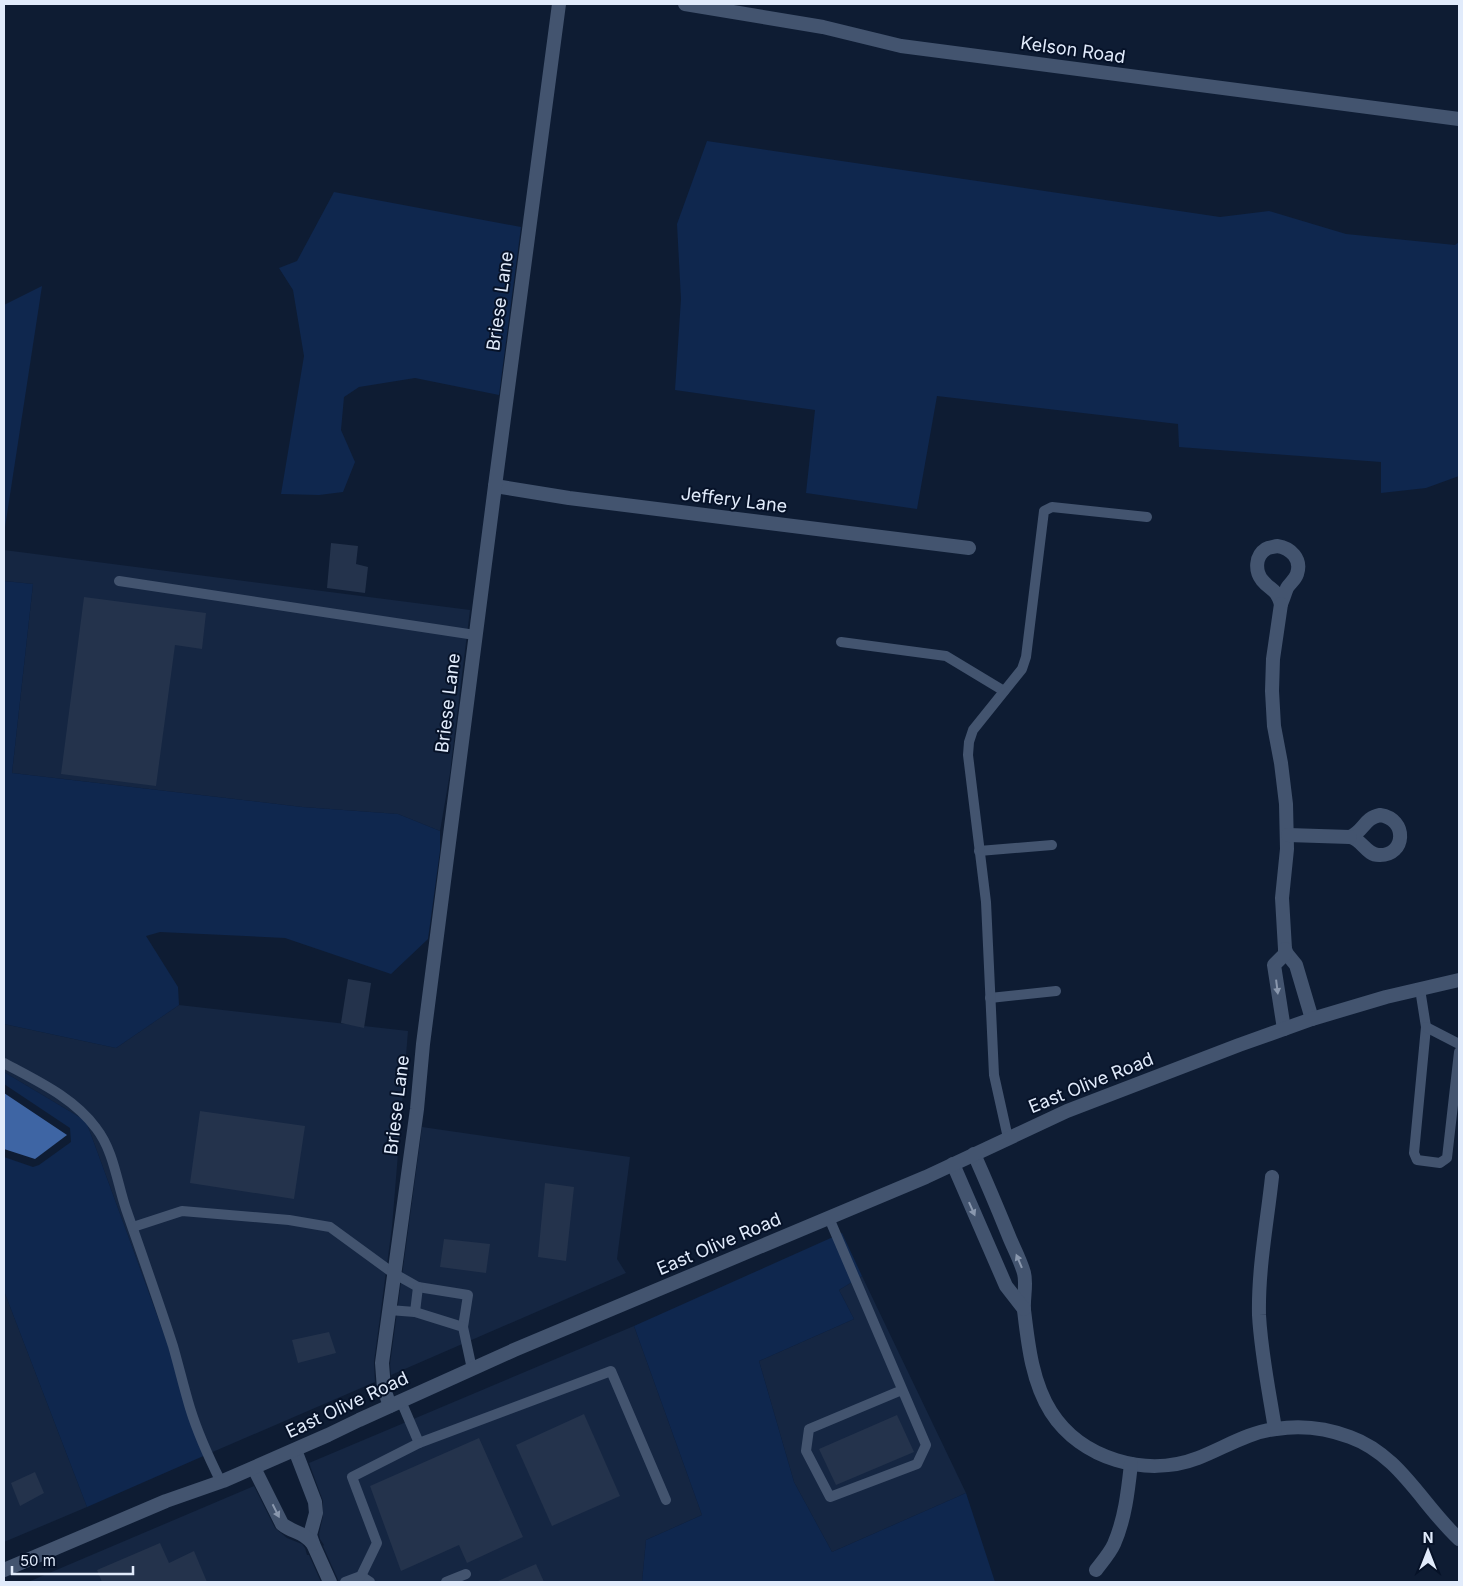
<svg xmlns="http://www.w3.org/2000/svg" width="1463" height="1586" font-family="Inter,sans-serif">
<rect width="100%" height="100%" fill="#0e1c33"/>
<g fill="#152642">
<polygon points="4,550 470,610 450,773 440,831 398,814 302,807 12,773 33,584 4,581"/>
<polygon points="179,1005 408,1031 392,1227 374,1362 375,1382 208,1454 86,1121 4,1072 4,1024 116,1048"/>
<polygon points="422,1127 630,1157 617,1259 626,1273 391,1375 390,1364"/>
<polygon points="862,1276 966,1493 832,1552 794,1482 759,1361 854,1319 839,1290"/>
<polygon points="4,1291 87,1507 4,1542"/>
<polygon points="634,1326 702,1515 646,1540 642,1582 339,1582 323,1546 324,1545 320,1539 319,1534 323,1516 323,1501 309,1463"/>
<polygon points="254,1486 275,1528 287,1538 302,1544 305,1548 307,1555 309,1555 321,1582 28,1582"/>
</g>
<g fill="#0f274e">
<polygon points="707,141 1220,217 1269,211 1346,234 1455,245 1459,242 1459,476 1426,488 1381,493 1381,462 1179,447 1178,424 937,396 917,509 806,493 815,410 675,390 681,299 677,224"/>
<polygon points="334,192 521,227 499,395 415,378 359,387 344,397 341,430 355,462 343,492 319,495 281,494 304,356 293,290 279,268 297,261"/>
<polygon points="42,286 4,534 4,305"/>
<polygon points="4,581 33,584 12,773 302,807 398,814 440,831 440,851 428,939 391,974 285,938 160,932 146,936 178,987 179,1005 116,1048 4,1024"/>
<polygon points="4,1072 86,1121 208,1454 87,1507 4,1291 4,1157 33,1167 39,1165 71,1142 70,1128 4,1084"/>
<polygon points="842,1233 862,1276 839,1290 854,1319 759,1361 794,1482 832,1552 966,1493 995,1582 642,1582 646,1540 702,1515 634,1326"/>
</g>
<polygon fill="#3e65a4" points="4,1093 67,1135 35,1159 4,1149"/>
<g fill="#24334c">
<polygon points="331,543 358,546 356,564 368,567 365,593 327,588"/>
<polygon points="84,597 206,613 202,649 175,645 156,786 61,774"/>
<polygon points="348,979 371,983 364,1028 341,1023"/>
<polygon points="200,1111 305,1126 294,1199 190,1183"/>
<polygon points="545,1183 574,1187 566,1261 538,1257"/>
<polygon points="444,1239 490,1244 486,1273 440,1267"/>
<polygon points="329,1332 336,1353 298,1363 292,1340"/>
<polygon points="584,1414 620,1496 552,1526 516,1445"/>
<polygon points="897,1415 914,1452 836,1485 819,1449"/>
<polygon points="479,1438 523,1537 467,1563 459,1545 401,1571 370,1486"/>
<polygon points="35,1472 44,1493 20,1506 11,1483"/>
<polygon points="160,1543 169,1563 194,1551 207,1582 102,1582 97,1570"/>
<polygon points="536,1564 544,1582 496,1582"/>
</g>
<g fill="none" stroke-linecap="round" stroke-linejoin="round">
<g stroke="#43546f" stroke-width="10">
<polyline points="119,581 475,635"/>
<polyline points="841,642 946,656 1004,691"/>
<polyline points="979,851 1052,845"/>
<polyline points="1420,989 1426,1027 1414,1153 1417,1160 1440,1163 1447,1158 1459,1052"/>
<polyline points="990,998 1056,991"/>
<polyline points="1426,1027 1459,1044"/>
<path d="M4 1063C37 1081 73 1097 96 1128 114 1151 117 1183 126 1209 142 1255 158 1300 173 1346 179 1367 184 1388 190 1408 198 1434 209 1458 221 1482"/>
<polyline points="1008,1138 994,1075 986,902 968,755 969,742 973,730 1022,669 1026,657 1044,511 1052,507 1147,517"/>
<polyline points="829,1218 926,1445 917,1464 830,1497 806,1451 809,1429 902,1390"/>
<polyline points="133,1227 182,1211 289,1220 330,1227 393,1273 418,1287 468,1295 463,1327"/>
<polyline points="389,1310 415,1312 463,1327 472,1369"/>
<polyline points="415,1312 418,1287"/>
<polyline points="401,1401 419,1443 611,1371 666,1500"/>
<polyline points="361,1576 370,1582"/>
<polyline points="345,1582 361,1576 377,1543 352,1477 419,1443"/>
<polyline points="446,1582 466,1574"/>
</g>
<g stroke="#43546f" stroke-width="14">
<polyline points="685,4 823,27 901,46 1459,119"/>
<polyline points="495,486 569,498 969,548"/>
<path d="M1277 546C1291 548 1302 559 1297 574 1295 580 1290 583 1287 588 1285 593 1283 599 1281 604 1276 588 1271 591 1262 580 1255 571 1255 556 1266 549 1269 547 1274 547 1277 546Z"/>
<polyline points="1281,604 1273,659 1272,691 1274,726 1281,763 1286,804 1287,849 1282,898 1285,949 1287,954 1296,965 1312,1019"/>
<path d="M1380 815C1408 819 1406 856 1379 855 1366 855 1363 840 1350 837 1364 831 1364 818 1380 815Z"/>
<polyline points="1288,835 1350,837"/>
<polyline points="1284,1029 1274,965 1285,954 1285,949"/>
<path d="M974 1154C986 1181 997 1207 1008 1234 1013 1247 1020 1259 1024 1273 1027 1284 1023 1298 1024 1310 1028 1344 1032 1382 1051 1412 1081 1459 1146 1478 1198 1458 1224 1448 1248 1432 1276 1429 1301 1425 1326 1428 1350 1437 1400 1455 1422 1505 1459 1539"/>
<polyline points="953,1164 1006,1286 1024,1309"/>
<path d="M1272 1177C1267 1223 1258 1269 1259 1315 1261 1353 1269 1391 1275 1429"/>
<polyline points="390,1406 384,1389 382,1363 417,1109 423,1044 495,486 559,4"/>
<polyline points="295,1450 315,1502 316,1513 310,1535 313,1544 330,1582"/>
<path d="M254 1468 282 1524C293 1533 303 1531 313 1544"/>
<path d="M1096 1570C1102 1562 1110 1553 1114 1544 1125 1519 1128 1491 1131 1464"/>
</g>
<polyline stroke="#43546f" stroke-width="14" points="4,1570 166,1501 223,1481 328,1435 359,1420 514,1350 926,1177 1067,1111 1239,1045 1312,1019 1386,997 1459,980"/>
</g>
<defs><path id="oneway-solid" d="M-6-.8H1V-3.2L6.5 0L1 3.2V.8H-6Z" transform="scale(1.25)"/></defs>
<g fill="#8a98ae">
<use href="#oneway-solid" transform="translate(1277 987) rotate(83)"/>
<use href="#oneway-solid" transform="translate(972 1209) rotate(66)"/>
<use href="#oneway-solid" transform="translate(1019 1261) rotate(-113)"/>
<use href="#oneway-solid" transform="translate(276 1511) rotate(63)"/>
</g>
<g text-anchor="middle" stroke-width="4" stroke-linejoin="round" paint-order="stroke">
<g font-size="18" fill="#e1ebfb" stroke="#061228">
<text transform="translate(1073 50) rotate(8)" y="6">Kelson Road</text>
<text transform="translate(500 301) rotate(-82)" y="6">Briese Lane</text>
<text transform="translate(734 500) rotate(7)" y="6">Jeffery Lane</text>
<text transform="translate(448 703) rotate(-83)" y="6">Briese Lane</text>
<text transform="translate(1091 1083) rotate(-22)" y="6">East Olive Road</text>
<text transform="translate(397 1105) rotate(-83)" y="6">Briese Lane</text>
<text transform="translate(719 1244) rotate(-23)" y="6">East Olive Road</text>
<text transform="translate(347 1405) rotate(-25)" y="6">East Olive Road</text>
</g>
</g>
<rect width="1463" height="1586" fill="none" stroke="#e1ebfb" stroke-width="10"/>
<g transform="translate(1428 1551)" stroke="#061228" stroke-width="4" paint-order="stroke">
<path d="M0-4L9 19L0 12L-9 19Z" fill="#e1ebfb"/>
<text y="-8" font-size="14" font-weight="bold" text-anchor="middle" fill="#e1ebfb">N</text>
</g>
<path d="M12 1566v8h121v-8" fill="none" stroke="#e1ebfb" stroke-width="2.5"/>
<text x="20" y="1566" font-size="15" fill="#e1ebfb" stroke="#061228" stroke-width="4" paint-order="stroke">50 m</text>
</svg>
